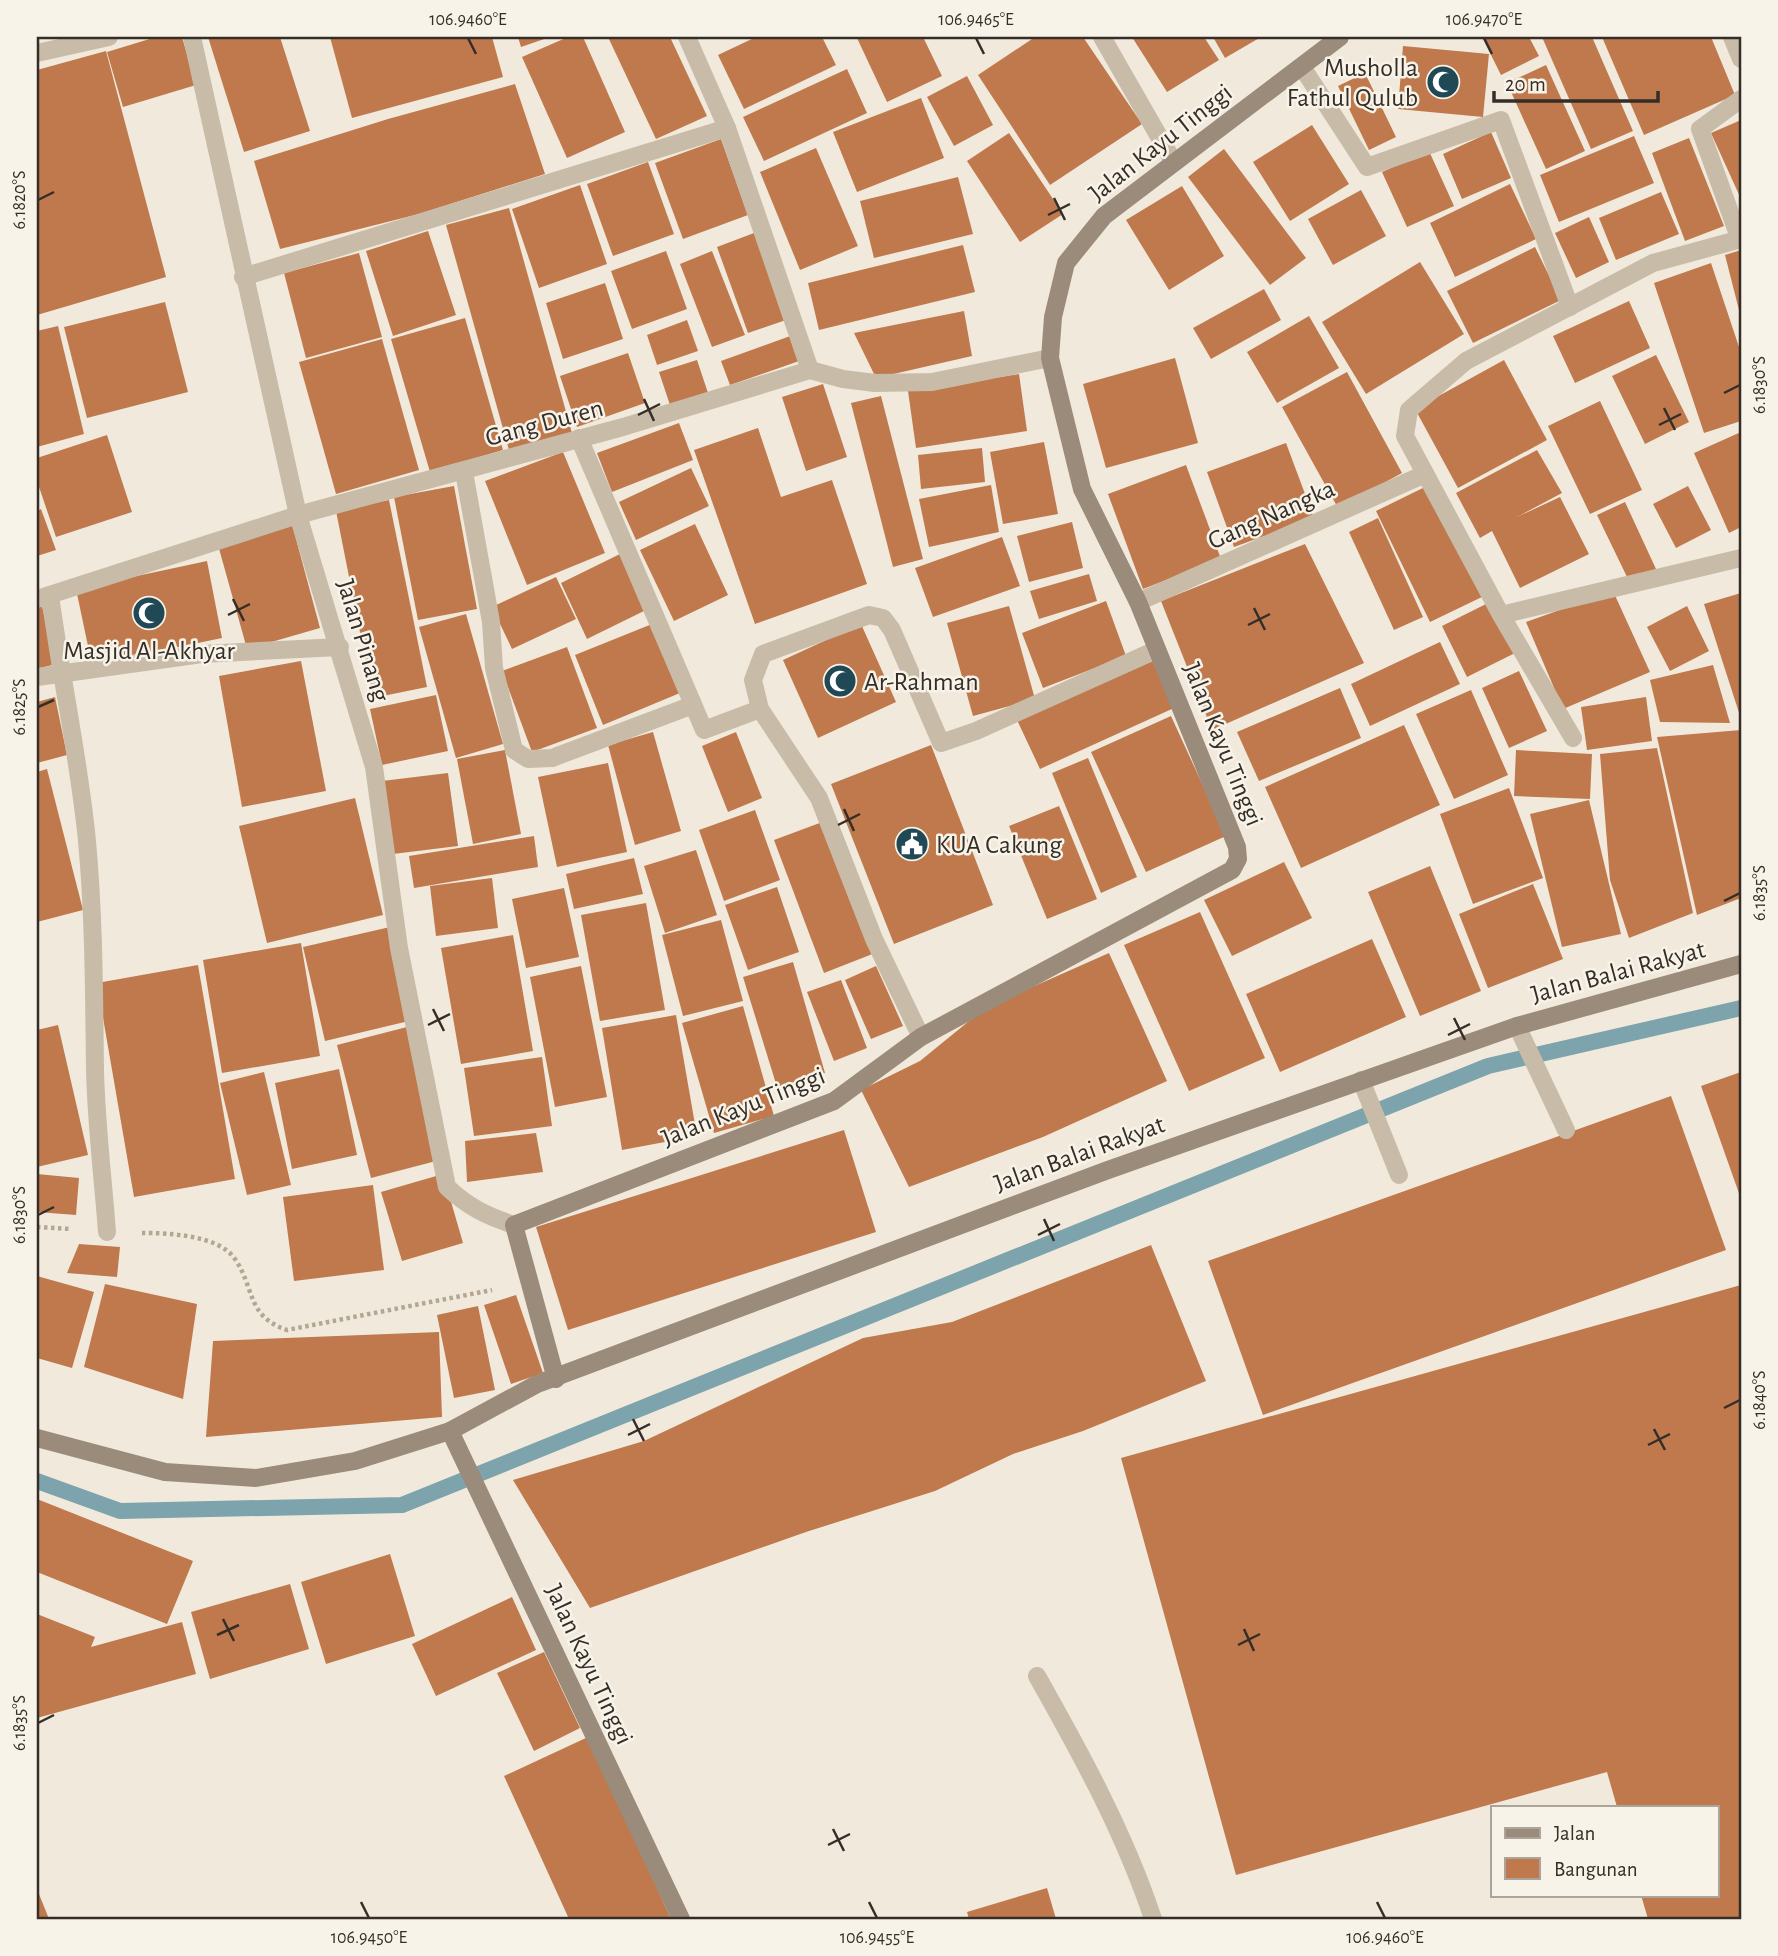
<svg xmlns="http://www.w3.org/2000/svg" width="1778" height="1956" font-family="'Alegreya Sans',sans-serif">
<rect width="100%" height="100%" fill="#f1eadc"/>
<g fill="none" stroke-linecap="round" stroke-linejoin="round">
<polyline stroke="#7da3ac" stroke-width="16" points="37,1481 120,1511 402,1505 1488,1066 1741,1008"/>
</g>
<g fill="#bf794c">
<polygon points="156,37 182,37 196,85 123,107 107,52"/>
<polygon points="208,37 280,37 310,131 244,152"/>
<polygon points="330,37 492,37 503,77 352,118"/>
<polygon points="518,37 550,37 521,47"/>
<polygon points="568,37 583,37 625,132 567,158 522,57"/>
<polygon points="608,37 670,37 707,116 656,139"/>
<polygon points="756,37 822,37 836,65 744,109 718,55"/>
<polygon points="860,37 923,37 942,76 887,102 857,38"/>
<polygon points="1035,37 1083,37 1142,124 1050,185 978,75"/>
<polygon points="1132,37 1204,37 1219,60 1167,92"/>
<polygon points="1213,37 1261,37 1225,58"/>
<polygon points="1482,37 1529,37 1539,56 1501,75"/>
<polygon points="1542,37 1592,37 1633,131 1591,149"/>
<polygon points="1602,37 1711,37 1735,95 1644,135"/>
<polygon points="1403,46 1489,54 1483,117 1398,109"/>
<polygon points="106,51 166,277 37,315 37,70"/>
<polygon points="1546,65 1585,151 1546,169 1507,83"/>
<polygon points="847,69 867,113 764,161 743,117"/>
<polygon points="1365,73 1396,137 1369,150 1338,86"/>
<polygon points="967,76 993,125 954,146 927,97"/>
<polygon points="515,84 545,174 419,214 280,249 254,161 388,119"/>
<polygon points="921,98 944,158 857,192 833,132"/>
<polygon points="1741,120 1741,199 1711,133"/>
<polygon points="1312,125 1349,184 1290,221 1253,162"/>
<polygon points="1491,132 1511,178 1462,199 1443,154"/>
<polygon points="1009,133 1063,214 1020,242 967,161"/>
<polygon points="1634,136 1654,183 1559,222 1540,175"/>
<polygon points="1689,138 1724,226 1685,241 1652,153"/>
<polygon points="721,139 748,215 683,239 655,163"/>
<polygon points="816,148 858,246 800,270 760,172"/>
<polygon points="1224,149 1306,258 1270,285 1188,177"/>
<polygon points="1429,151 1454,206 1407,227 1382,172"/>
<polygon points="648,162 674,234 613,256 587,184"/>
<polygon points="958,177 973,234 874,258 860,201"/>
<polygon points="1510,184 1536,239 1455,277 1430,223"/>
<polygon points="580,185 607,264 539,288 512,209"/>
<polygon points="1182,186 1224,256 1169,290 1126,220"/>
<polygon points="1361,190 1386,236 1333,265 1308,219"/>
<polygon points="1661,192 1679,234 1616,260 1599,218"/>
<polygon points="509,208 572,433 509,450 446,225"/>
<polygon points="1589,217 1609,262 1576,278 1555,233"/>
<polygon points="428,231 456,315 393,336 366,251"/>
<polygon points="754,233 786,320 748,333 717,247"/>
<polygon points="963,245 975,292 819,330 808,283"/>
<polygon points="1535,247 1561,300 1473,343 1447,291"/>
<polygon points="1741,250 1741,313 1740,314 1725,255"/>
<polygon points="666,251 687,309 632,329 611,271"/>
<polygon points="712,251 745,335 712,347 680,264"/>
<polygon points="359,253 382,337 306,358 284,273"/>
<polygon points="1420,262 1464,334 1366,394 1322,322"/>
<polygon points="1711,263 1741,353 1741,421 1704,433 1654,283"/>
<polygon points="605,283 623,339 563,359 546,303"/>
<polygon points="1264,289 1281,320 1211,359 1193,328"/>
<polygon points="1629,301 1650,348 1575,383 1553,336"/>
<polygon points="165,302 188,392 87,418 64,327"/>
<polygon points="964,311 972,356 876,378 854,333"/>
<polygon points="1309,316 1339,368 1277,403 1247,352"/>
<polygon points="465,318 503,450 430,472 391,339"/>
<polygon points="687,320 698,351 657,365 647,335"/>
<polygon points="58,326 84,434 37,447 37,331"/>
<polygon points="793,335 802,360 730,385 721,361"/>
<polygon points="382,339 419,470 336,494 299,362"/>
<polygon points="628,353 645,403 577,427 560,376"/>
<polygon points="1656,355 1689,422 1645,444 1612,376"/>
<polygon points="1175,358 1198,443 1106,468 1083,384"/>
<polygon points="697,360 708,393 670,405 659,372"/>
<polygon points="1504,360 1547,440 1458,488 1415,409"/>
<polygon points="1347,372 1402,473 1338,508 1282,407"/>
<polygon points="1019,374 1027,431 916,448 908,391"/>
<polygon points="823,384 847,457 806,471 782,397"/>
<polygon points="881,396 923,559 893,567 851,403"/>
<polygon points="1600,401 1642,490 1590,514 1548,426"/>
<polygon points="679,423 693,460 612,492 597,453"/>
<polygon points="758,428 781,497 832,480 867,584 755,624 694,450"/>
<polygon points="1741,432 1741,527 1729,533 1694,453"/>
<polygon points="107,435 132,512 56,537 37,481 37,458"/>
<polygon points="1044,442 1058,514 1003,524 990,452"/>
<polygon points="1286,443 1314,518 1234,547 1207,472"/>
<polygon points="982,448 985,482 921,489 918,455"/>
<polygon points="1537,450 1562,493 1517,517 1560,497 1589,554 1520,588 1492,531 1480,538 1456,493"/>
<polygon points="563,452 605,553 527,585 485,481"/>
<polygon points="1186,465 1221,559 1143,589 1108,494"/>
<polygon points="691,468 709,506 636,540 619,502"/>
<polygon points="991,485 999,532 929,547 919,499"/>
<polygon points="1429,485 1484,596 1430,622 1376,511"/>
<polygon points="454,486 477,609 418,620 394,497"/>
<polygon points="1688,486 1711,530 1676,548 1653,504"/>
<polygon points="389,500 427,687 373,698 336,511"/>
<polygon points="1625,502 1656,569 1629,581 1597,515"/>
<polygon points="41,509 56,550 37,556 37,511"/>
<polygon points="1378,518 1423,617 1394,630 1349,532"/>
<polygon points="1072,522 1083,568 1029,582 1017,536"/>
<polygon points="292,524 320,628 247,649 218,545"/>
<polygon points="695,524 728,595 674,621 640,550"/>
<polygon points="1002,537 1020,586 933,617 915,568"/>
<polygon points="1305,544 1364,663 1212,730 1161,601"/>
<polygon points="620,554 646,610 587,639 561,583"/>
<polygon points="207,561 222,638 92,665 76,589"/>
<polygon points="1089,574 1097,601 1039,619 1030,591"/>
<polygon points="556,577 576,619 512,649 492,607"/>
<polygon points="1613,591 1650,672 1563,709 1526,622"/>
<polygon points="1741,593 1741,719 1704,604"/>
<polygon points="1106,601 1126,656 1043,688 1022,633"/>
<polygon points="1492,601 1517,652 1467,677 1442,626"/>
<polygon points="42,606 56,664 37,669 37,608"/>
<polygon points="1009,606 1035,699 973,716 947,623"/>
<polygon points="1687,606 1709,651 1670,671 1647,627"/>
<polygon points="466,614 503,744 456,758 419,627"/>
<polygon points="652,624 680,693 603,725 575,655"/>
<polygon points="861,624 896,702 818,738 783,660"/>
<polygon points="1440,642 1460,684 1370,726 1351,684"/>
<polygon points="567,647 597,728 532,752 502,671"/>
<polygon points="1151,658 1174,708 1040,769 1017,720"/>
<polygon points="301,661 326,791 242,807 219,676"/>
<polygon points="1713,665 1730,723 1660,722 1650,680"/>
<polygon points="1519,671 1547,731 1509,748 1482,688"/>
<polygon points="1340,688 1361,738 1259,781 1237,732"/>
<polygon points="1471,690 1508,775 1454,799 1416,714"/>
<polygon points="436,695 448,751 382,765 370,709"/>
<polygon points="55,697 67,755 37,763 37,702"/>
<polygon points="1646,697 1652,741 1587,750 1581,707"/>
<polygon points="1171,716 1226,836 1146,872 1091,752"/>
<polygon points="1404,725 1440,805 1301,868 1265,787"/>
<polygon points="1741,730 1741,898 1697,915 1657,737"/>
<polygon points="653,732 681,831 635,845 608,745"/>
<polygon points="736,732 762,798 728,812 702,746"/>
<polygon points="931,745 993,905 894,944 831,784"/>
<polygon points="1657,748 1693,913 1629,938 1610,880 1600,754"/>
<polygon points="505,750 521,834 473,844 457,759"/>
<polygon points="1516,750 1592,754 1590,799 1514,796"/>
<polygon points="1088,758 1137,877 1101,893 1052,773"/>
<polygon points="608,763 627,852 557,867 538,777"/>
<polygon points="47,769 83,910 37,922 37,772"/>
<polygon points="448,773 458,846 393,854 382,781"/>
<polygon points="1509,788 1543,878 1473,904 1440,814"/>
<polygon points="355,798 383,915 267,943 239,826"/>
<polygon points="1589,800 1621,934 1562,947 1530,814"/>
<polygon points="1059,806 1097,899 1047,919 1009,826"/>
<polygon points="755,810 780,880 724,901 699,830"/>
<polygon points="825,821 875,953 824,973 774,840"/>
<polygon points="534,836 538,867 414,888 409,856"/>
<polygon points="696,850 717,915 665,933 644,866"/>
<polygon points="634,858 643,894 574,909 566,874"/>
<polygon points="1284,862 1312,918 1232,956 1204,900"/>
<polygon points="1430,866 1481,991 1420,1016 1368,892"/>
<polygon points="492,878 498,928 436,936 430,886"/>
<polygon points="1533,884 1563,959 1488,988 1459,914"/>
<polygon points="777,887 799,952 748,970 725,905"/>
<polygon points="564,888 579,957 526,968 512,899"/>
<polygon points="646,903 665,1010 600,1021 581,915"/>
<polygon points="1200,912 1265,1058 1189,1091 1124,945"/>
<polygon points="721,920 743,1001 683,1016 662,935"/>
<polygon points="390,927 413,1020 325,1041 303,947"/>
<polygon points="513,935 533,1051 461,1064 441,948"/>
<polygon points="1372,939 1406,1017 1280,1072 1246,994"/>
<polygon points="301,943 320,1056 222,1073 203,960"/>
<polygon points="1109,953 1167,1081 1043,1137 909,1187 861,1090 920,1061 985,1008"/>
<polygon points="793,962 825,1073 777,1087 743,977"/>
<polygon points="198,965 235,1179 134,1197 97,983"/>
<polygon points="581,966 607,1097 555,1107 530,977"/>
<polygon points="876,966 903,1026 871,1039 845,980"/>
<polygon points="841,980 867,1048 834,1061 807,992"/>
<polygon points="743,1006 774,1116 714,1133 682,1023"/>
<polygon points="676,1015 697,1136 622,1150 602,1028"/>
<polygon points="58,1025 88,1155 37,1167 37,1030"/>
<polygon points="407,1027 440,1160 371,1178 337,1045"/>
<polygon points="542,1057 552,1126 474,1136 464,1068"/>
<polygon points="339,1069 357,1155 292,1169 275,1083"/>
<polygon points="264,1072 291,1185 247,1195 220,1083"/>
<polygon points="1741,1072 1741,1199 1701,1086"/>
<polygon points="1671,1096 1726,1250 1263,1415 1208,1261"/>
<polygon points="844,1130 876,1232 568,1330 536,1227"/>
<polygon points="536,1133 543,1172 467,1182 465,1141"/>
<polygon points="37,1174 79,1178 76,1215 37,1212"/>
<polygon points="443,1174 463,1243 402,1261 381,1192"/>
<polygon points="373,1185 384,1270 294,1281 283,1197"/>
<polygon points="79,1244 120,1247 117,1277 67,1273"/>
<polygon points="1151,1245 1206,1381 1083,1431 1013,1454 935,1491 806,1532 590,1608 513,1480 644,1441 863,1338 952,1322"/>
<polygon points="37,1276 94,1292 72,1368 37,1358"/>
<polygon points="105,1284 197,1304 183,1399 84,1367"/>
<polygon points="1741,1285 1741,1919 1648,1919 1641,1895 1717,1895 1717,1807 1617,1807 1607,1772 1236,1875 1121,1458"/>
<polygon points="516,1295 543,1373 511,1384 484,1305"/>
<polygon points="478,1306 495,1390 454,1398 437,1315"/>
<polygon points="439,1332 442,1417 206,1437 213,1341"/>
<polygon points="37,1499 193,1561 167,1624 37,1572"/>
<polygon points="390,1554 415,1636 326,1664 301,1582"/>
<polygon points="290,1584 309,1649 210,1679 191,1612"/>
<polygon points="512,1597 536,1650 436,1696 412,1644"/>
<polygon points="37,1614 95,1637 91,1647 182,1622 196,1674 37,1718"/>
<polygon points="544,1652 580,1728 534,1751 497,1673"/>
<polygon points="588,1737 644,1860 671,1919 569,1919 504,1776"/>
<polygon points="1047,1888 1056,1919 969,1919 967,1912"/>
<polygon points="37,1889 49,1919 37,1919"/>
</g>
<g fill="none" stroke-linecap="round" stroke-linejoin="round">
<g stroke="#b4a693" stroke-width="4.5" stroke-dasharray="3.5 3.5" stroke-linecap="butt">
<polyline points="37,1227 71,1229"/>
<path d="M142 1233C168 1233 219 1235 235 1259 255 1288 246 1316 287 1330L492 1290"/>
</g>
<g stroke="#c8bca9" stroke-width="18">
<polyline points="1517,1026 1566,1130"/>
<polyline points="1361,1080 1399,1175"/>
<path d="M1037 1676C1081 1754 1125 1834 1153 1919"/>
</g>
<g stroke="#c8bca9" stroke-width="18">
<path d="M192 37 298 515 374 767 399 948 447 1187C468 1207 487 1216 514 1225"/>
<polyline points="687,37 727,128 810,370"/>
<polyline points="1102,37 1173,161"/>
<polyline points="1732,37 1741,59"/>
<polyline points="37,53 109,37"/>
<polyline points="1302,67 1367,167 1501,120 1570,307"/>
<polyline points="1740,240 1700,129 1741,99"/>
<polyline points="243,277 727,128"/>
<polyline points="579,438 704,730 760,709"/>
<polyline points="464,472 491,622 494,668 514,750 528,759 552,758 693,705"/>
<path d="M50 595C61 678 79 758 87 841 94 917 94 992 95 1069 96 1123 103 1178 107 1232"/>
<polyline points="37,599 298,515 623,427 810,370 843,379 875,383 932,382 1050,358"/>
<polyline points="1138,602 1425,474"/>
<polyline points="1501,615 1741,558"/>
<polyline points="37,677 202,654 340,647"/>
<polyline points="1573,738 1501,615 1405,436 1409,410 1466,361 1653,263 1741,239"/>
<polyline points="921,1037 874,939 819,798 760,709 753,680 763,654 869,615 883,618 892,630 941,743 976,731 1156,650"/>
</g>
<g stroke="#9b8b7a" stroke-width="18">
<polyline points="556,1379 514,1225 834,1101 921,1037 1232,870 1238,859 1237,847 1138,602 1082,489 1050,358 1053,317 1066,263 1104,216 1340,37"/>
<polyline points="450,1431 681,1919"/>
<polyline points="37,1438 165,1472 256,1478 355,1461 450,1431 537,1384 1108,1170 1517,1026 1741,964"/>
</g>
</g>
<path fill="none" stroke="#352e28" stroke-width="2.5" d="M468 38 476 54M976 38 984 54M1484 38 1492 54M1054 198 1065 220M38 200 54 192M1048 215 1070 204M1724 393 1740 385M644 399 654 421M1664 408 1675 430M638 415 660 404M1659 425 1681 414M233 599 244 621M1254 608 1265 630M228 615 250 604M1248 625 1270 614M38 707 54 700M844 809 854 831M838 825 860 814M1724 901 1740 893M433 1009 444 1031M1454 1018 1465 1040M428 1025 450 1014M1448 1035 1470 1024M38 1215 54 1207M1044 1219 1054 1241M1038 1235 1060 1224M1724 1408 1740 1400M633 1419 644 1441M1654 1429 1665 1450M628 1435 650 1424M1648 1445 1670 1434M223 1619 234 1641M1244 1629 1254 1651M217 1635 239 1625M1238 1645 1260 1634M38 1723 54 1715M833 1829 844 1851M828 1845 850 1834M361 1902 369 1918M869 1902 877 1918M1377 1902 1385 1918"/>
<defs>
<symbol id="mosque-disc" viewBox="-11 -11 22 22"><circle r="9.5" fill="#204955" stroke="#f8f3e8"/><path d="M3.5-4.9A6 6 0 1 0 3.5 4.9A5 5 0 1 1 3.5-4.9Z" fill="#fff"/></symbol>
<symbol id="civic-disc" viewBox="-11 -11 22 22"><circle r="9.5" fill="#204955" stroke="#f8f3e8"/><path d="M-.6-6.5H3V-4.5H.6V-3L4-1V1h2V6H-6V1h2V-1L-.6-3ZM-1.2 2.5V6h2.4V2.5Z" fill="#fff"/></symbol>
</defs>
<g fill-rule="evenodd">
<use href="#mosque-disc" x="1424" y="63" width="38" height="38"/>
<use href="#mosque-disc" x="130" y="594" width="38" height="38"/>
<use href="#mosque-disc" x="821" y="662" width="38" height="38"/>
<use href="#civic-disc" x="893" y="825" width="38" height="38"/>
</g>
<g text-anchor="middle" stroke-width="5" stroke-linejoin="round" paint-order="stroke">
<g font-size="26" fill="#352e28" stroke="#f8f3e8" text-anchor="start">
<text x="1418" y="76" text-anchor="end">Musholla<tspan x="1418" dy="30">Fathul Qulub</tspan></text>
<text x="149" y="659" text-anchor="middle">Masjid Al-Akhyar</text>
<text x="864" y="690">Ar-Rahman</text>
<text x="936" y="853">KUA Cakung</text>
</g>
<g font-size="26" fill="#352e28" stroke="#f8f3e8">
<text transform="translate(1160 142) rotate(-38)" y="9">Jalan Kayu Tinggi</text>
<text transform="translate(544 422) rotate(-15)" y="9">Gang Duren</text>
<text transform="translate(1271 514) rotate(-24)" y="9">Gang Nangka</text>
<text transform="translate(364 640) rotate(73)" y="9">Jalan Pinang</text>
<text transform="translate(1224 744) rotate(68)" y="9">Jalan Kayu Tinggi</text>
<text transform="translate(1618 971) rotate(-15)" y="9">Jalan Balai Rakyat</text>
<text transform="translate(743 1106) rotate(-22)" y="9">Jalan Kayu Tinggi</text>
<text transform="translate(1079 1153) rotate(-20)" y="9">Jalan Balai Rakyat</text>
<text transform="translate(590 1664) rotate(65)" y="9">Jalan Kayu Tinggi</text>
</g>
</g>
<rect width="1778" height="1956" fill="none" stroke="#f8f3e8" stroke-width="77"/>
<rect x="1491" y="1806" width="228" height="91" fill="#f8f3e8" stroke="#aaa49b" stroke-width="2"/>
<rect x="1505" y="1828" width="35" height="10" fill="#9b8b7a" stroke="#aaa49b" stroke-width="2"/>
<text x="1554" y="1840" font-size="21" fill="#352e28">Jalan</text>
<rect x="1505" y="1858" width="35" height="21" fill="#bf794c" stroke="#aaa49b" stroke-width="2"/>
<text x="1554" y="1876" font-size="21" fill="#352e28">Bangunan</text>
<path d="M1494 91v10h164v-10" fill="none" stroke="#352e28" stroke-width="3.5"/>
<text x="1505" y="91" font-size="21" fill="#352e28" stroke="#f8f3e8" stroke-width="5" paint-order="stroke">20 m</text>
<rect x="38" y="38" width="1702" height="1880" fill="none" stroke="#352e28" stroke-width="2.5"/>
<g font-size="18" text-anchor="middle" fill="#352e28">
<text x="468" y="25">106.9460°E</text>
<text x="976" y="25">106.9465°E</text>
<text x="1484" y="25">106.9470°E</text>
<text transform="translate(19 200) rotate(-90)" y="6">6.1820°S</text>
<text transform="translate(1759 385) rotate(-90)" y="6">6.1830°S</text>
<text transform="translate(19 707) rotate(-90)" y="6">6.1825°S</text>
<text transform="translate(1759 893) rotate(-90)" y="6">6.1835°S</text>
<text transform="translate(19 1215) rotate(-90)" y="6">6.1830°S</text>
<text transform="translate(1759 1400) rotate(-90)" y="6">6.1840°S</text>
<text transform="translate(19 1723) rotate(-90)" y="6">6.1835°S</text>
<text x="369" y="1943">106.9450°E</text>
<text x="877" y="1943">106.9455°E</text>
<text x="1385" y="1943">106.9460°E</text>
</g>
</svg>
